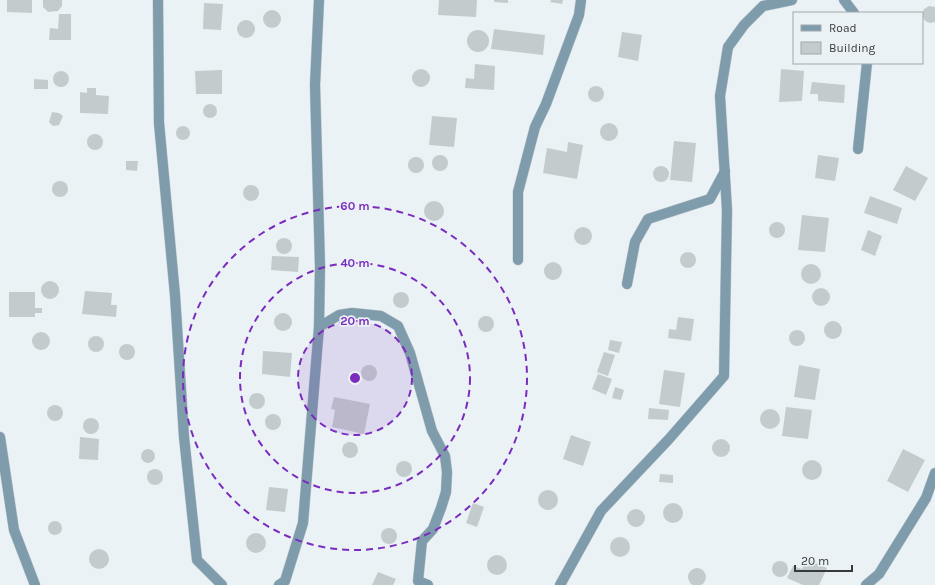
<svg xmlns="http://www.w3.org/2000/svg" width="935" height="585" font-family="Karla,sans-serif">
<rect width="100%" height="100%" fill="#eaf2f5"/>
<g fill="#c3cccc">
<polygon points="7,0 32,0 32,13 7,12"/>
<polygon points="43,0 62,0 62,6 58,11 48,12 43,7"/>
<polygon points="439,0 477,0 476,17 438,15"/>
<polygon points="494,0 508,0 508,3 494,2"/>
<polygon points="551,0 563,0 562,4 550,2"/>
<polygon points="204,3 223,4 221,30 203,29"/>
<polygon points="929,6 935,7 935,22 930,23 925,21 922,15 924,9"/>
<circle cx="272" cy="19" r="9"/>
<polygon points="59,14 71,14 71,40 49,40 50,28 58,29"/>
<circle cx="246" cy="29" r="9"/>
<polygon points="494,29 545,35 543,55 491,49"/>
<circle cx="478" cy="41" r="11"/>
<polygon points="622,32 642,35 638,61 618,57"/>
<polygon points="475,64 495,66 494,90 465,88 466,78 474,79"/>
<circle cx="421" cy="78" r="9"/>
<polygon points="781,69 804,71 802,101 779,102"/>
<polygon points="222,70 222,94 196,94 195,71"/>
<circle cx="61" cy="79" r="8"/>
<polygon points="34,79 48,80 48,89 34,89"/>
<polygon points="812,82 845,85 844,103 818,101 818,94 810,94"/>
<circle cx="596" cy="94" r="8"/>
<polygon points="87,88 96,88 96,95 109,96 108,114 80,113 80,92 87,93"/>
<circle cx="210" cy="111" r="7"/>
<polygon points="52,112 59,113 63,116 59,125 53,126 49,122"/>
<polygon points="432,116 457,118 454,147 429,145"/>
<circle cx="609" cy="132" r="9"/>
<circle cx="183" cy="133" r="7"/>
<circle cx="95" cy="142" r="8"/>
<polygon points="674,141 696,143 692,182 670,180"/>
<polygon points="568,142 583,145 577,179 543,173 547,148 567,152"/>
<circle cx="440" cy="163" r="8"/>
<polygon points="818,155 839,158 835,181 815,178"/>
<circle cx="416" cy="165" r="8"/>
<polygon points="126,161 138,161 137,171 126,170"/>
<polygon points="906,166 928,178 915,201 893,190"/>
<circle cx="661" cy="174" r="8"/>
<circle cx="60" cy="189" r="8"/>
<circle cx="251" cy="193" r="8"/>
<polygon points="870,196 902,208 897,224 864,213"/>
<circle cx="434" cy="211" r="10"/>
<polygon points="802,215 829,218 825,252 798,250"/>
<circle cx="777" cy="230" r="8"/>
<circle cx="583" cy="236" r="9"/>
<polygon points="868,230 882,236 875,256 861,250"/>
<circle cx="284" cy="246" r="8"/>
<circle cx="688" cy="260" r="8"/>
<polygon points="272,256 299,257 298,272 271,270"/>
<circle cx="553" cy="271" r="9"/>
<circle cx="811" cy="274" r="10"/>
<circle cx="50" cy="290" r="9"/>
<circle cx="821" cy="297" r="9"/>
<polygon points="85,291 112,293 111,305 117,305 116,317 82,314"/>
<circle cx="401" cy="300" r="8"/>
<polygon points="9,292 35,292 35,308 42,308 42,313 35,313 35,317 9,317"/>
<circle cx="283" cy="322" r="9"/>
<circle cx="486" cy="324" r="8"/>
<polygon points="678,317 694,319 691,341 668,338 669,329 676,330"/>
<circle cx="833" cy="330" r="9"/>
<circle cx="797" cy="338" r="8"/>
<circle cx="41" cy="341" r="9"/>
<circle cx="96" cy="344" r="8"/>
<polygon points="610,340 622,342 619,353 608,350"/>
<circle cx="127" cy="352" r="8"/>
<polygon points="263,351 292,353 290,377 262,374"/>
<polygon points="604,352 615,355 608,376 597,372"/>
<circle cx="369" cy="373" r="8"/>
<polygon points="799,365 820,369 815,400 794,397"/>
<polygon points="664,370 685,373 680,407 659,404"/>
<polygon points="598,374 612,379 606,395 592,389"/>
<polygon points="615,387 624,390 621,400 612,398"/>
<circle cx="257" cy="401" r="8"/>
<polygon points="334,397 370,404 364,434 332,427 335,410 331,409"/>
<circle cx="55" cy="413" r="8"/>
<polygon points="786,407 812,410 808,439 782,436"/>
<polygon points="649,408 669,410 668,420 648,419"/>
<circle cx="770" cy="419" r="10"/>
<circle cx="273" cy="422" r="8"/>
<circle cx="91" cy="426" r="8"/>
<polygon points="571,435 591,442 583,466 563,459"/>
<polygon points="80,437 99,439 98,460 79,459"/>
<circle cx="721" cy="448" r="9"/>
<circle cx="350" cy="450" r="8"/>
<circle cx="148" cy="456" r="7"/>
<polygon points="903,449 925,460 908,492 887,481"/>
<circle cx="812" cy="470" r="10"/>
<circle cx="404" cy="469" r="8"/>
<circle cx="155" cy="477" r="8"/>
<polygon points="660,474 673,475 673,483 659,482"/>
<polygon points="269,487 288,489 285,512 266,510"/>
<circle cx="548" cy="500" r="10"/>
<polygon points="473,503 484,507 477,527 466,523"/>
<circle cx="673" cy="513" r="10"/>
<circle cx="636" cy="518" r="9"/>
<circle cx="55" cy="528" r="7"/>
<circle cx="389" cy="536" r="8"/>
<circle cx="256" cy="543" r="10"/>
<circle cx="620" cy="547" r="10"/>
<circle cx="99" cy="559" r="10"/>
<circle cx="497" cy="565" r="10"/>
<polygon points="807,559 827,568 819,585 803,585 787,578 793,566 802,569"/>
<circle cx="780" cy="569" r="8"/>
<circle cx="697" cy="577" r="9"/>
<polygon points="378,572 396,579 393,585 372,585"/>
</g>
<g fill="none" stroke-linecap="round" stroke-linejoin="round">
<defs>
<g id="minor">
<polyline points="158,0 159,123 175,295 184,437 197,560 222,585"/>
<polyline points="844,0 854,13"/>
<polyline points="858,149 867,63"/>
<polyline points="518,260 518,192 535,127 546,104 579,15 581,0"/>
<polyline points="627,284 635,242 648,219 710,199 725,171"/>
<polyline points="319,327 339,315 352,313 381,316 398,326 410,353 432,431 445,456 447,472 446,492 441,508 433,529 422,541 418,581 428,585"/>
<polyline points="0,437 14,530 35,585"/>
<polyline points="279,585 285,581 303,523 319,327 320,266 315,85 319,0"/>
<polyline points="560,585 601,511 669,439 724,376 727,210 720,96 728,47 744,25 763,6 792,0"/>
<polyline points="866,585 879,574 926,498 935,473"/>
</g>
</defs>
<use href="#minor" stroke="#c6cdd0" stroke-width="11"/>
<use href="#minor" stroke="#7f9cad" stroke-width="10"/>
</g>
<circle cx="355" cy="378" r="57" fill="#7b2cbf" fill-opacity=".12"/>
<g fill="none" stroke="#7b2cbf" stroke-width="2" stroke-dasharray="7 5">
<circle cx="355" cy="378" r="57"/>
<circle cx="355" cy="378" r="115"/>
<circle cx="355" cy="378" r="172"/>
</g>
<circle cx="355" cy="378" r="6" fill="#7b2cbf" stroke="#eaf2f5" stroke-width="2"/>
<g font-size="12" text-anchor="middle" font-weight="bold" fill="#7b2cbf" stroke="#eaf2f5" stroke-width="3.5" stroke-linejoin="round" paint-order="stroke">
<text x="355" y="210">60 m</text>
<text x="355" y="267">40 m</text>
<text x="355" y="325">20 m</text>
</g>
<rect x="793" y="12" width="130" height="52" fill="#eaf2f5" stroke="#a2a8ab"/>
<rect x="801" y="25" width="20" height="6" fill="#7f9cad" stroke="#a2a8ab"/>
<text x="829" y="32" font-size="12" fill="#363a3b">Road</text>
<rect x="801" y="42" width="20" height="12" fill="#c3cccc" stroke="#a2a8ab"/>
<text x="829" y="52" font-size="12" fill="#363a3b">Building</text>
<path d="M795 565v6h57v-6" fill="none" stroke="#363a3b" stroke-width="2"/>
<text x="801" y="565" font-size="12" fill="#363a3b" stroke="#eaf2f5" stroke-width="3" paint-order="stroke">20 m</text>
</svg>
